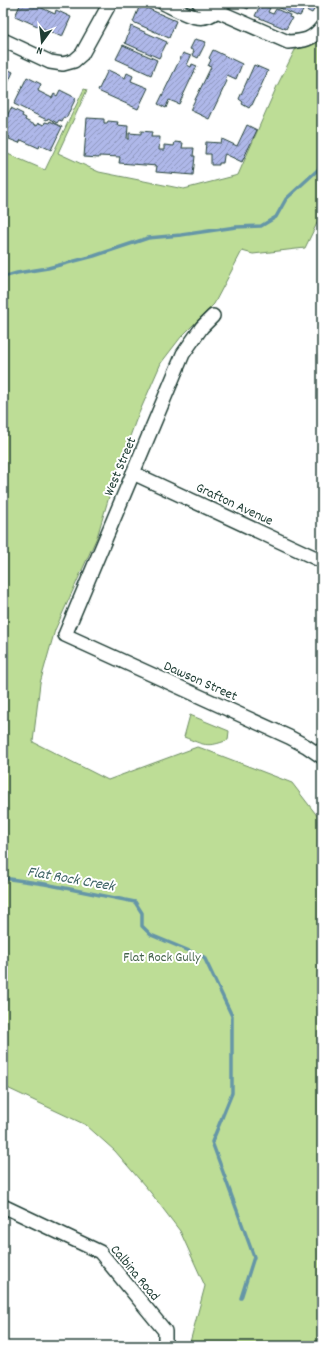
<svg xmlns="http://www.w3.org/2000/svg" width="325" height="1349" font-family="Dekko,sans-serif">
<defs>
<pattern id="building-hatch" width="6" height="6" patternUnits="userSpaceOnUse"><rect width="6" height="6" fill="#afb8e9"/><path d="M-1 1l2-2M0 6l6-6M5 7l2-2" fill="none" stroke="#8e97be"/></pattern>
</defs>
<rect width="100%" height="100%" fill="#fff"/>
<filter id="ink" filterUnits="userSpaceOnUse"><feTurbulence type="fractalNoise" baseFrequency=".025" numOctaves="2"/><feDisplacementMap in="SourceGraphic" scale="8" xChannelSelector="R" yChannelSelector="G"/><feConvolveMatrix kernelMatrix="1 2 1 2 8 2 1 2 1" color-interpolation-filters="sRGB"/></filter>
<g filter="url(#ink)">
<g fill="#bddd96" stroke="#6e8d65">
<polygon points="322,38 322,213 305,248 253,254 242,251 214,304 181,337 161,363 136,420 114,480 97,537 55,630 40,683 33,742 108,780 197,747 201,748 292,783 322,822 322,1346 189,1346 205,1286 180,1231 151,1193 115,1151 86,1125 3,1086 3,152 45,170 84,89 87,90 58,153 99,172 184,189 238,175 277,86 295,50"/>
<path d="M190 715 229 731 228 740C207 748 204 745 184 737Z"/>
</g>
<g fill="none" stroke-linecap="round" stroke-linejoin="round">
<g stroke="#6596a7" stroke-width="3.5">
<polyline points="3,277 17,273 48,268 94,256 148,238 181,235 236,227 261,226 276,217 286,199 322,166"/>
<polyline points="3,878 45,884 135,902 142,913 142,926 151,935 204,957 232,1016 232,1093 212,1142 254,1257 241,1298"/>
</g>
</g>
<g fill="url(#building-hatch)" stroke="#1f3d34">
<polygon points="21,3 31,3 55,14 56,10 71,17 62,37 15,16"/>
<polygon points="235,3 251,3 248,9"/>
<polygon points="261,3 270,8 268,12 273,14 276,9 290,15 289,17 292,18 286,29 255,16"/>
<polygon points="280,3 303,3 315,8 312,13 304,9 300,16 297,15 297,16 278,7"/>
<polygon points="140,5 176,21 169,38 133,22"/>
<polygon points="131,26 167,42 159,58 125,43"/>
<polygon points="195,39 206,42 198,58 192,55 194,51 190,49"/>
<polygon points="123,45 157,60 151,75 116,59"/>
<polygon points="213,50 242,64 236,79 227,75 225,80 227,81 209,119 190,110 211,67 208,66 211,60 209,58"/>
<polygon points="183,53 191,56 187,65 191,67 192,64 197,66 179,104 169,100 166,108 158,104"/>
<polygon points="254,65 268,71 252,105 251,105 249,108 242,104 243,102 239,99"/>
<polygon points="3,67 13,72 3,94"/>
<polygon points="108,70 125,78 127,73 133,76 131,81 148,88 138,109 98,91"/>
<polygon points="27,77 41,84 38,91 52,98 54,94 57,96 60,90 76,98 66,118 64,117 62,121 59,120 57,123 48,118 47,120 14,104"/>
<polygon points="11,108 23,114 22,116 26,118 25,120 37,126 39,123 44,125 45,122 49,123 50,121 62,127 51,150 40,145 39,148 21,140 19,143 9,139 10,137 3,133 3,124"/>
<polygon points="87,118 104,119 104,123 107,123 108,121 118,122 117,125 128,126 127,139 129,139 129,133 141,134 141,131 152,132 151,137 160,137 159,150 164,150 164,145 174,146 175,142 183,143 182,148 194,148 193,156 195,156 193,175 156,172 157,166 119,163 120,157 99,156 99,158 84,157"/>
<polygon points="247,125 257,130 242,162 225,154 224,156 223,163 219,163 219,165 211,165 211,154 205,154 206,142 221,143 222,139 237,146"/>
</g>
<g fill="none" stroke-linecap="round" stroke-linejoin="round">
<defs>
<g id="street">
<path d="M163 3C181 11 200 26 217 11"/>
<path d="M199 3 288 42C304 41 312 40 322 27"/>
<polyline points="3,40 50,62 63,64 74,61 82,54 110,3"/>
<polyline points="213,316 202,327 183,354 65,635 289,737 306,746 322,757"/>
<polyline points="133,473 322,561"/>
<polyline points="3,1206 100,1252 165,1331 165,1341"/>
</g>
</defs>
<use href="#street" stroke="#1f3d34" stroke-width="16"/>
<use href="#street" stroke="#fff" stroke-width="13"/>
</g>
</g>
<g text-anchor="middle" stroke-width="4" stroke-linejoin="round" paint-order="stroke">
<g font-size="14" fill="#1f3d34" stroke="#fff">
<text transform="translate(119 466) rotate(-67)" y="5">West Street</text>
<text transform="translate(235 503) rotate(25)" y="5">Grafton Avenue</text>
<text transform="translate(201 680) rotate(24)" y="5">Dawson Street</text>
<text transform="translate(136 1272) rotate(50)" y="5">Calbina Road</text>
</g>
<g font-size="14" fill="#46654c" stroke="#fff">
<text x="162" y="961">Flat Rock Gully</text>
</g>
<g font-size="15" font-style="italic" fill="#3c6264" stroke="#fff">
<text transform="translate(71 878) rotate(10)" y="5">Flat Rock Creek</text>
</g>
</g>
<rect width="325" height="1349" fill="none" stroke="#fff" stroke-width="16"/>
<rect x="8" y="8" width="309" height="1333" fill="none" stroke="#1f3d34" stroke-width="1.5" filter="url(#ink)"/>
<g transform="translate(42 42) rotate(195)" stroke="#ffffff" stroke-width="3" paint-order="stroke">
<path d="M0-3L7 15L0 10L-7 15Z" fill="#1f3d34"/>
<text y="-6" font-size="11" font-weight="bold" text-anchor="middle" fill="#1f3d34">N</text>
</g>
</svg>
